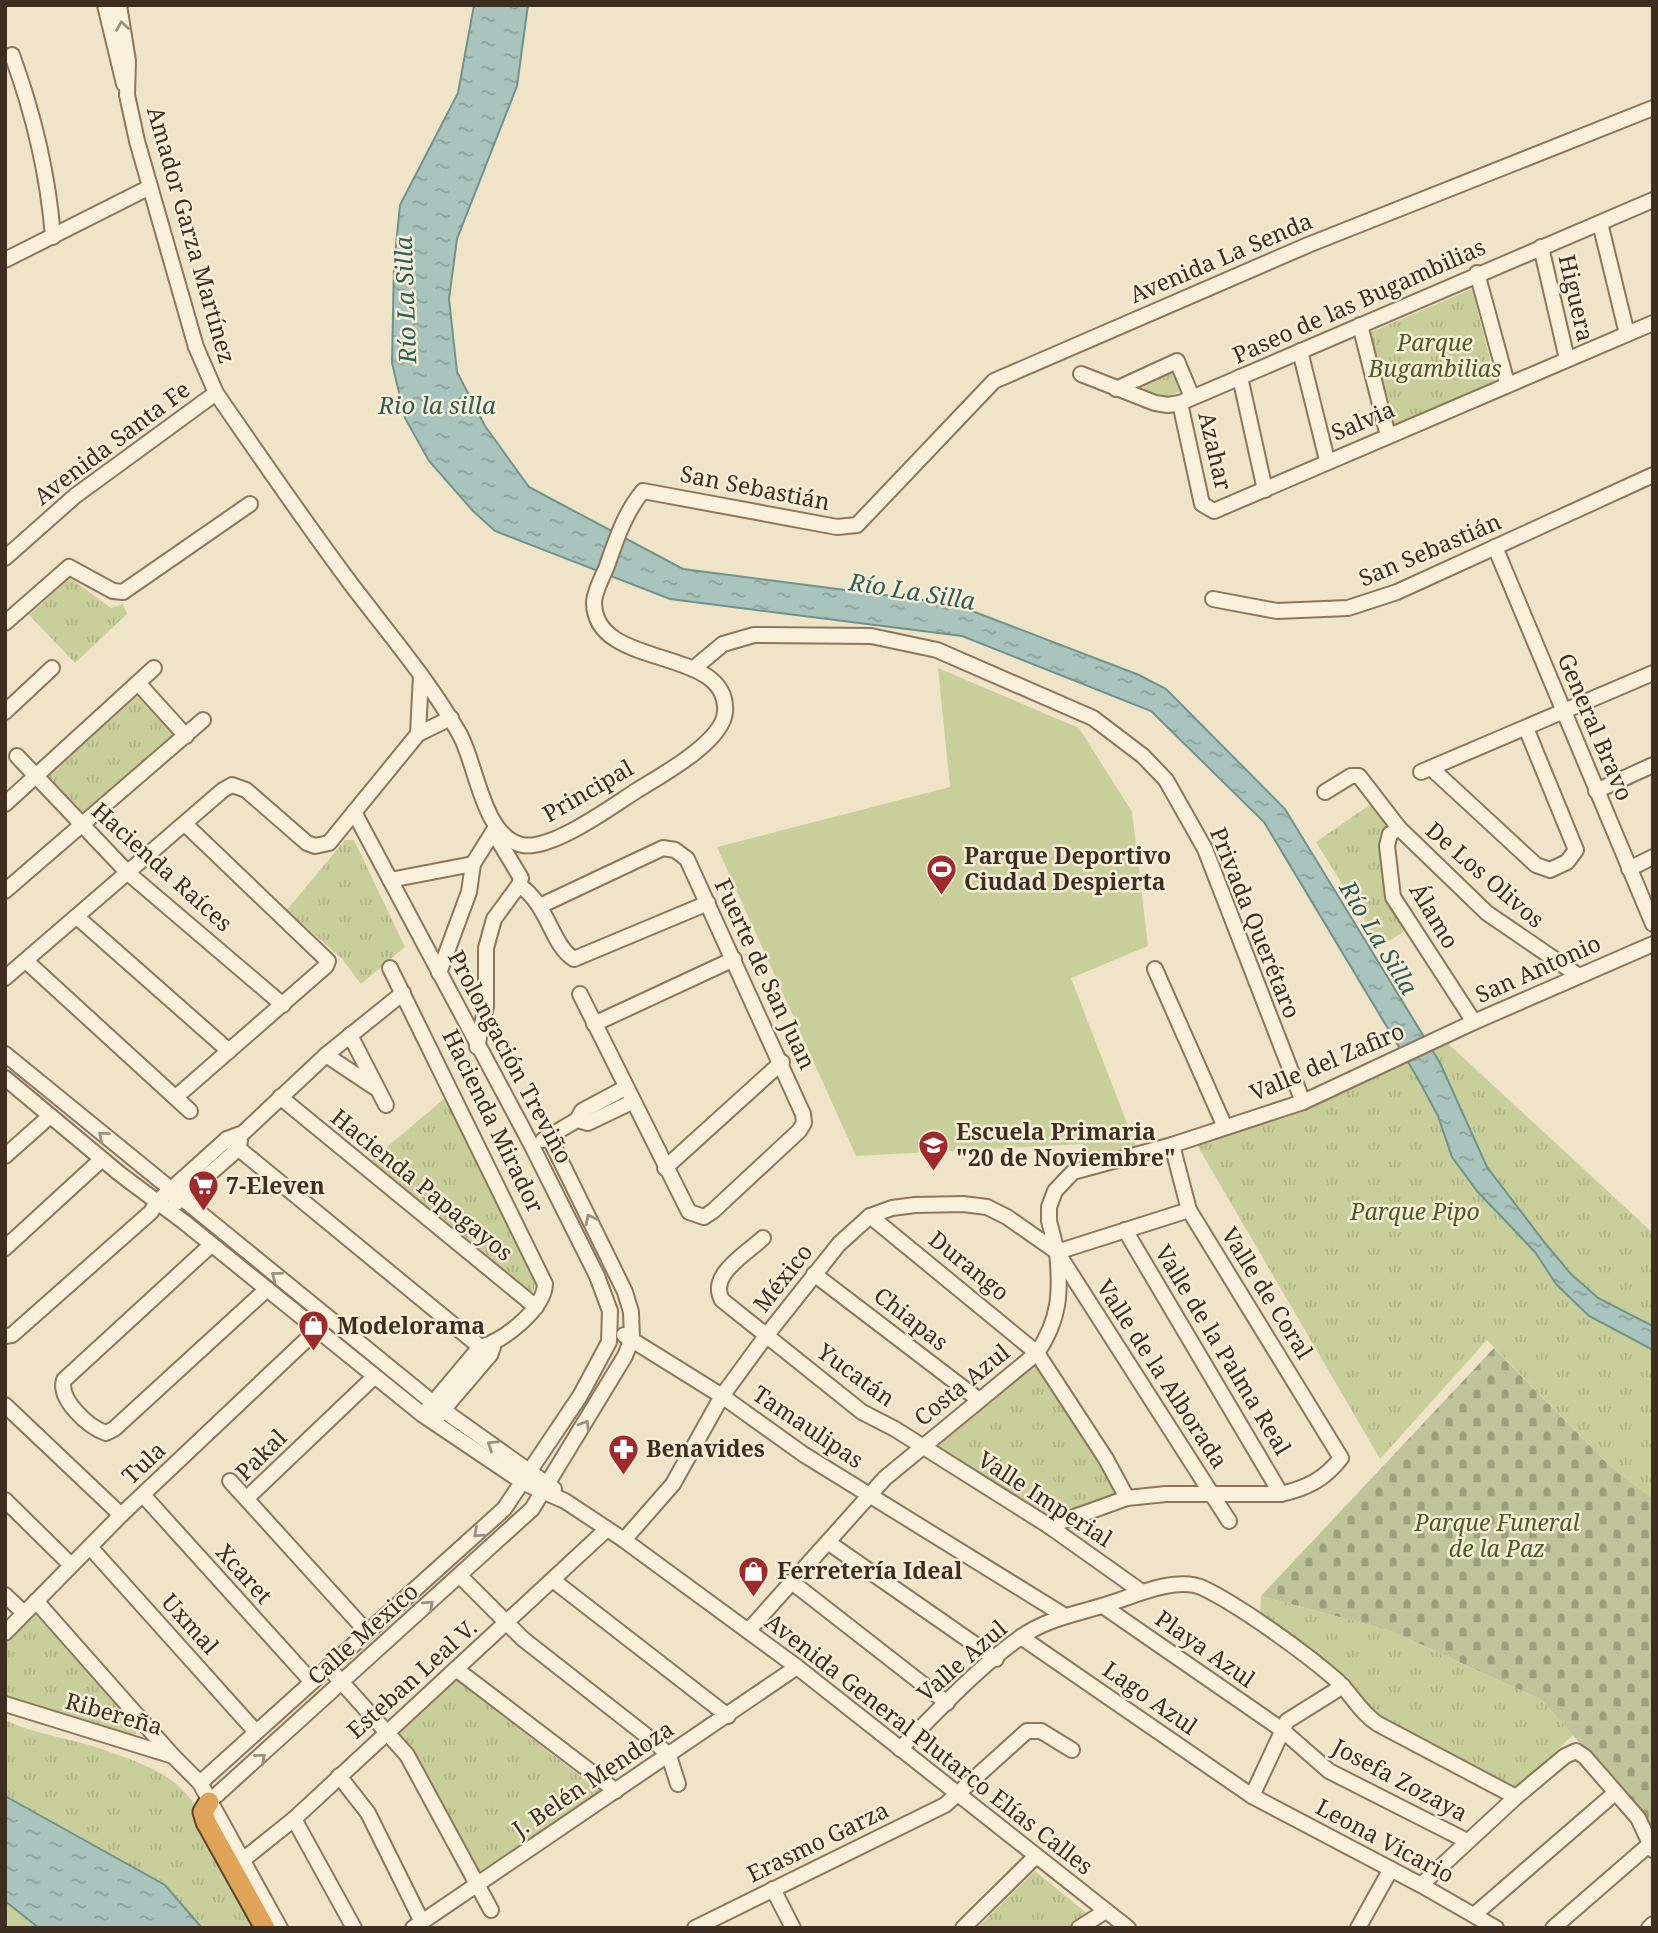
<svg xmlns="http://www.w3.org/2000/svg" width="1658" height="1933" font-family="'Noto Serif',serif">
<defs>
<pattern id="cemetery-stones" width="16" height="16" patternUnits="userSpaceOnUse" patternTransform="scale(1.75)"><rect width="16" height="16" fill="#bfc49a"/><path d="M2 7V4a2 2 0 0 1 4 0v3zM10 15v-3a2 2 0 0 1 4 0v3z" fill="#9ca07d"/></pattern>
<pattern id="park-tufts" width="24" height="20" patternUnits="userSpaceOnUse" patternTransform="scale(1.75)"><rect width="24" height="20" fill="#c9cf9b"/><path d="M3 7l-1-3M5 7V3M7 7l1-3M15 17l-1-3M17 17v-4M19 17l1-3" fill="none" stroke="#aeb285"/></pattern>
<pattern id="water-ripples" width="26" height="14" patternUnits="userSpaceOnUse" patternTransform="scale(1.75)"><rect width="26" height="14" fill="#a9c4bc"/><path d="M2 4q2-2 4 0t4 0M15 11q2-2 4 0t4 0" fill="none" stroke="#8ba098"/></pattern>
</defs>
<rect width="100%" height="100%" fill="#f0e4c8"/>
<polygon fill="#c9cf9b" points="938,668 1079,728 1132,812 1148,946 1071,978 1137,1149 1082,1163 1083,1144 856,1156 717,847 950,787"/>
<polygon fill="url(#cemetery-stones)" points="1494,1348 1609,1465 1653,1499 1653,1833 1648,1821 1542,1700 1391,1631 1261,1596"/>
<g fill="url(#park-tufts)">
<polygon points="1472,289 1496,383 1391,426 1364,335"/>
<polygon points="1171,373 1176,375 1181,391 1162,399 1143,390 1144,383"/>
<polygon points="70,578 111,608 123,604 127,614 75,663 29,615"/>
<polygon points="134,692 175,736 82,816 45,776"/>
<polygon points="1378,799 1399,828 1389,863 1411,927 1381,946 1316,842"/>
<polygon points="345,840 354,840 405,947 361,984 342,959 287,910"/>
<polygon points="1442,1038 1653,1233 1653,1499 1609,1465 1487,1340 1380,1459 1193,1138 1316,1096"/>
<polygon points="445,1098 536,1280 533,1292 523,1291 368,1163"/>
<polygon points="1037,1362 1119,1496 1043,1518 936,1448"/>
<polygon points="1261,1596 1391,1631 1542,1700 1573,1735 1517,1788 1375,1717 1342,1676 1260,1621"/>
<polygon points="35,1614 136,1724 136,1734 125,1739 5,1699 5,1643"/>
<polygon points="456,1679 603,1794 478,1878 395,1734"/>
<path d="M5 1720C36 1735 70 1738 102 1749 126 1758 155 1767 175 1783 209 1811 243 1888 265 1928H5Z"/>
<polygon points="1035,1871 1089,1915 1067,1928 977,1928"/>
</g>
<g fill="url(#water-ripples)" stroke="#6f938a" stroke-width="2">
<polygon points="474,5 528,5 517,86 457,239 449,299 457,372 485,426 529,487 683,569 954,604 1139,675 1166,689 1285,809 1440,1063 1487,1167 1545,1243 1571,1274 1598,1298 1653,1326 1653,1350 1589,1316 1556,1284 1535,1252 1477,1191 1452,1157 1438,1116 1417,1077 1264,822 1151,711 962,636 670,599 495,531 473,511 429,461 405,418 392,363 394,265 400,205 458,93"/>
<polygon points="5,1796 165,1885 202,1928 39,1928 5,1901"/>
</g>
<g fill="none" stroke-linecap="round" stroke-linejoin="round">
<defs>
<g id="minor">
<polyline points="105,5 124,84"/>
<path d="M119 5 128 61 127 95 137 141 196 347 216 393C260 457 304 521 351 584 388 633 428 679 459 733 477 764 482 836 522 845 551 851 611 807 636 791 660 776 723 742 725 712 730 645 595 671 594 603 594 592 603 576 607 566 616 540 625 512 643 491L837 527 857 525 994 381 1308 245 1653 108"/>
<path d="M12 55C34 115 48 173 53 237"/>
<polyline points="1600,223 1627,334"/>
<polyline points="1541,247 1567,359"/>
<polyline points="5,260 150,187"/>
<polyline points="1477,273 1507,383"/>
<polyline points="1360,325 1388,436"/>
<polyline points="1300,351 1327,460"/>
<polyline points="1081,374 1155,403 1168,405 1180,403 1653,200"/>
<polyline points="1240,377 1265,490"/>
<polyline points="1116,389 1177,361 1192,397"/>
<polyline points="1180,403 1202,504 1214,511 1653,323"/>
<polyline points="1495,547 1653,924"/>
<polyline points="5,558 75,496 216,393"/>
<polyline points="1213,599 1277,611 1348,608 1397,592 1653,475"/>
<polyline points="5,623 69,567 113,591 123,592 250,504"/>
<polyline points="693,669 723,644 754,635 871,636 937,650 1093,718 1143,756 1166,780 1205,849 1303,1102"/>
<polyline points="138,683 186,736"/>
<polyline points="5,712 52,668"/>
<polyline points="418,734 421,675"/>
<polyline points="17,756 128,873 283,1005"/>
<polyline points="1431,768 1536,865 1550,870 1567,862 1576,850 1526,728"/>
<polyline points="1421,772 1653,673"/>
<polyline points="1596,791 1653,765"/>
<polyline points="1325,792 1351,776 1359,776 1399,828 1487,913 1579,976"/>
<polyline points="5,804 154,668"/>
<polyline points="1399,828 1390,834 1387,846 1393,897 1474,1022"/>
<polyline points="1629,869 1653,857"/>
<polyline points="390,880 473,864"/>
<path d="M519 885C549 905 551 945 574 959L708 903"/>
<polyline points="5,891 203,720"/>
<polyline points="542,905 663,848 675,850 687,859 803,1114 804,1123 799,1131 713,1211 704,1217 689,1212 580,994"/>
<polyline points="77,917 229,1051"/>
<polyline points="26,961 190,1111"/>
<path d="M390 968 545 1284C544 1309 504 1341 480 1347L427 1410"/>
<polyline points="1155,969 1225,1127"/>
<polyline points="439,973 469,892 473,864 496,827"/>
<polyline points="5,978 223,790 232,785 246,790 307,843 315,846 329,843 418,734 451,718"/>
<polyline points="594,1024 734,959"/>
<polyline points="350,1035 386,1105"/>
<polyline points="477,1047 486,1006 486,948 494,919 519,885 521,878 494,833"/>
<polyline points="5,1054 432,1402 554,1489"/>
<polyline points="326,1055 374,1087"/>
<polyline points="5,1078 120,1174 184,1222 423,1415 524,1483 565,1501 624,1540 797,1667 1128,1928"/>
<polyline points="176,1097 326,966 328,961 185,824"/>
<polyline points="280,1097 536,1307"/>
<polyline points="577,1120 588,1123 632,1102"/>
<polyline points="227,1139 490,1355"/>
<polyline points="543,1140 577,1120 582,1111 625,1088"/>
<polyline points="5,1156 50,1116"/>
<polyline points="665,1168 782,1062"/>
<polyline points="175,1204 238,1149 240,1141"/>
<polyline points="870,1216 1037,1353 1106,1459 1127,1498"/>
<polyline points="1125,1230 1281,1494"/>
<path d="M763 1238C746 1254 708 1275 722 1300L862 1412 895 1429 1049 1526 1142 1592"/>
<path d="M211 1245 64 1380C58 1399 88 1427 106 1433L114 1429 267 1289"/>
<polyline points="5,1248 102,1159"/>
<polyline points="814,1274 979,1400"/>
<polyline points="624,1335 722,1396 803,1454 1065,1616"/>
<polyline points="5,1336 12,1335 151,1212 157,1202 227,1139 243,1133 326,1055 403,993"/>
<polyline points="5,1405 121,1515"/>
<polyline points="438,1416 490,1355 493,1347"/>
<polyline points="230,1481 367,1632"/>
<polyline points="143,1495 312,1682"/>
<polyline points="247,1498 374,1377"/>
<polyline points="5,1500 71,1565"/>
<polyline points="1229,1521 1057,1252 1049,1221 1049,1207 1055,1191 1073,1172 1172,1145 1303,1102 1474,1022 1653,944"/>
<path d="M1049 1526 1127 1498 1166 1494H1281C1307 1488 1325 1479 1341 1458L1189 1210 1172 1145"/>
<polyline points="624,1540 673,1484 722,1396 766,1336 839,1244 870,1216 892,1208 915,1205 963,1204 987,1207 1007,1217 1057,1252"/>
<polyline points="829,1543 996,1659"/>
<polyline points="90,1547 256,1732"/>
<polyline points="460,1576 523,1639 657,1744 669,1756 678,1784"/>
<polyline points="554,1581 728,1716"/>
<polyline points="793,1583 947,1703"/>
<polyline points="5,1595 24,1613"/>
<polyline points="36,1601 172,1755"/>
<polyline points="1103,1606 1281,1729 1329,1771 1467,1841"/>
<path d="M748 1631 885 1478 1037 1353C1060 1319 1061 1292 1057 1252L1189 1210"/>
<polyline points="5,1633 121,1515 323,1324"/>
<polyline points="1021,1637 1252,1796 1421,1885 1496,1928"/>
<polyline points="328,1667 407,1755 491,1910"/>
<polyline points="456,1669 616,1791"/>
<polyline points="5,1704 173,1756 200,1783 280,1928"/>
<path d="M900 1749C938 1711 977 1668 1021 1637 1050 1616 1088 1612 1120 1600 1142 1592 1180 1577 1203 1588 1239 1605 1304 1652 1334 1678 1351 1692 1359 1712 1378 1724L1516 1797"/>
<polyline points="339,1776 368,1813 422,1922"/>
<polyline points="200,1783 504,1509 580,1396 609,1342 610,1311 597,1276 532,1146 354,812"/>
<polyline points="1252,1796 1287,1721 1343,1686"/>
<polyline points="209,1802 532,1509 625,1356 632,1338 631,1312 625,1292 549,1137"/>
<polyline points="294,1819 354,1928"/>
<polyline points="244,1859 294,1819 607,1529"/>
<polyline points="1421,1885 1516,1797 1565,1756 1576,1751 1585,1757 1638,1818 1653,1850"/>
<polyline points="773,1889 793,1928"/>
<polyline points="1474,1915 1615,1793"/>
<polyline points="413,1928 797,1667"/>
<polyline points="695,1928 945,1805 1027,1731 1041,1731 1072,1750"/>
<polyline points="963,1928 1035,1857"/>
<polyline points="1079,1928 1106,1911"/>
<polyline points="1358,1928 1391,1869"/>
<polyline points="1553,1928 1651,1843"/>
<polyline points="1649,1928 1653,1924"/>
</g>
<polyline id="highway" points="209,1802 203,1812 206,1822 265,1928"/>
</defs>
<use href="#minor" stroke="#8d765c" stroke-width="18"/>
<use href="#highway" stroke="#5b4430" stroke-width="23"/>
<use href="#minor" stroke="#faf1dc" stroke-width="14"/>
<use href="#highway" stroke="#e0a458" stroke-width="19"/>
</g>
<defs><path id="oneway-chevron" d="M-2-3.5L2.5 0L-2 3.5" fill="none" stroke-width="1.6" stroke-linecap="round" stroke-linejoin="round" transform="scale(1.75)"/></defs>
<g stroke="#9c907e">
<use href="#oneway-chevron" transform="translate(122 26) rotate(-99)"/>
<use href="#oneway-chevron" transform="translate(103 1136) rotate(-140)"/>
<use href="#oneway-chevron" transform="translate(590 1219) rotate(-117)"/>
<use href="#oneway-chevron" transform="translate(276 1276) rotate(-142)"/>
<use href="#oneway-chevron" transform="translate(585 1425) rotate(-58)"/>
<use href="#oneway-chevron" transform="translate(492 1445) rotate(-146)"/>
<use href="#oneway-chevron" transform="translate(478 1533) rotate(138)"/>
<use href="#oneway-chevron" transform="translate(429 1605) rotate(-42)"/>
<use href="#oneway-chevron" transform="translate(261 1758) rotate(-41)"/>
</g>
<defs>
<symbol id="stadium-pin" viewBox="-11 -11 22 30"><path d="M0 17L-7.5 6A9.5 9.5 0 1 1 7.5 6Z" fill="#9e2a2b" stroke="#f7eed8"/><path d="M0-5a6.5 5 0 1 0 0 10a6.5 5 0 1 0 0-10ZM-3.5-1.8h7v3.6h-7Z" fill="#fff"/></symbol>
<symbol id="school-pin" viewBox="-11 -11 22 30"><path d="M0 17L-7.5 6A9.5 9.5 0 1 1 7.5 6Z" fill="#9e2a2b" stroke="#f7eed8"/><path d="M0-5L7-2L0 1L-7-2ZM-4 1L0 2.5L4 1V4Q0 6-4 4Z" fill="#fff"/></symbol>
<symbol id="supermarket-pin" viewBox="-11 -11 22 30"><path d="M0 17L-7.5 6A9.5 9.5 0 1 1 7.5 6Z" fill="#9e2a2b" stroke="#f7eed8"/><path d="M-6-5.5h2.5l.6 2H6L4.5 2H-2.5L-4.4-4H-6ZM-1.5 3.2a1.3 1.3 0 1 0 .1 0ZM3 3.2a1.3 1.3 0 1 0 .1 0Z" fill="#fff"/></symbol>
<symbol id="shop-pin" viewBox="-11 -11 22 30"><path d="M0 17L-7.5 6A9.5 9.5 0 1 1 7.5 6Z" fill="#9e2a2b" stroke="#f7eed8"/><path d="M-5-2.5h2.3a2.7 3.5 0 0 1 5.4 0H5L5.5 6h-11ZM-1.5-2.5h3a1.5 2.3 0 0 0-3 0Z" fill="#fff"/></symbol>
<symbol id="pharmacy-pin" viewBox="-11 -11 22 30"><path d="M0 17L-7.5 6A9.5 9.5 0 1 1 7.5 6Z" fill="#9e2a2b" stroke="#f7eed8"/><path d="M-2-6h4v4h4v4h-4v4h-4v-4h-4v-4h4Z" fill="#fff"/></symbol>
</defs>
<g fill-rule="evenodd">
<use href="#stadium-pin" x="924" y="852" width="35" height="47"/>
<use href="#school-pin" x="916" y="1128" width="35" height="47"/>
<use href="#supermarket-pin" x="186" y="1168" width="35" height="47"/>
<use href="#shop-pin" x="296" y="1308" width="35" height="47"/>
<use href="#pharmacy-pin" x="606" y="1432" width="35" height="47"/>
<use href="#shop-pin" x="736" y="1554" width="35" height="47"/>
</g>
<g text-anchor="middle" stroke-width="5" stroke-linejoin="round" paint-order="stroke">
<g font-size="23" fill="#3d2e20" stroke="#f7eed8">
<text transform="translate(191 235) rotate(74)" y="8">Amador Garza Martínez</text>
<text transform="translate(1221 258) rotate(-23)" y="8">Avenida La Senda</text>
<text transform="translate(1576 298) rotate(77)" y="8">Higuera</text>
<text transform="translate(1359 301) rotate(-24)" y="8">Paseo de las Bugambilias</text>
<text transform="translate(1363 421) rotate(-23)" y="8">Salvia</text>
<text transform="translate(112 443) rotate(-37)" y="8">Avenida Santa Fe</text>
<text transform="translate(1215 451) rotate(77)" y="8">Azahar</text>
<text transform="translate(755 488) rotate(11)" y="8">San Sebastián</text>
<text transform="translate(1430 550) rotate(-23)" y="8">San Sebastián</text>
<text transform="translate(1595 727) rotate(67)" y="8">General Bravo</text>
<text transform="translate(588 791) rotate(-30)" y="8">Principal</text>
<text transform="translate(162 867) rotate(42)" y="8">Hacienda Raíces</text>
<text transform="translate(1485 875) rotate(41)" y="8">De Los Olivos</text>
<text transform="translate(1434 916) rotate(59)" y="8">Álamo</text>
<text transform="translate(1255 923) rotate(68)" y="8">Privada Querétaro</text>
<text transform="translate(1538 969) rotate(-24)" y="8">San Antonio</text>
<text transform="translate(765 974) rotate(65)" y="8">Fuerte de San Juan</text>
<text transform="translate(510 1057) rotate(62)" y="8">Prolongación Treviño</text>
<text transform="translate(1327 1062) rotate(-23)" y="8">Valle del Zafiro</text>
<text transform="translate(493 1121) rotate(64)" y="8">Hacienda Mirador</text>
<text transform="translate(422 1185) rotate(39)" y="8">Hacienda Papagayos</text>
<text transform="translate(969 1266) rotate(39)" y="8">Durango</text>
<text transform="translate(783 1278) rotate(-52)" y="8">México</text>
<text transform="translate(1267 1293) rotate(58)" y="8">Valle de Coral</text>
<text transform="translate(911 1319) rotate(38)" y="8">Chiapas</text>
<text transform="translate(1223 1350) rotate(59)" y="8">Valle de la Palma Real</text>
<text transform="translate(1162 1374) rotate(57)" y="8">Valle de la Alborada</text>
<text transform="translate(856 1375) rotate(36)" y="8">Yucatán</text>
<text transform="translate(962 1385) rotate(-39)" y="8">Costa Azul</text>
<text transform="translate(808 1427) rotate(34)" y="8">Tamaulipas</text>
<text transform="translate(261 1455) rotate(-45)" y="8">Pakal</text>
<text transform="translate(144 1463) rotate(-43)" y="8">Tula</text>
<text transform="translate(1045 1499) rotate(33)" y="8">Valle Imperial</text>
<text transform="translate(244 1574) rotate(48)" y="8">Xcaret</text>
<text transform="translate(190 1624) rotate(48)" y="8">Uxmal</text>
<text transform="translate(363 1634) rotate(-42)" y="8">Calle Mexico</text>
<text transform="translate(1205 1649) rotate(35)" y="8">Playa Azul</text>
<text transform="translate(962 1661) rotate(-41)" y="8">Valle Azul</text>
<text transform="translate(412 1679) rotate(-42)" y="8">Esteban Leal V.</text>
<text transform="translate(1150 1698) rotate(35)" y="8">Lago Azul</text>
<text transform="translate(114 1714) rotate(16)" y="8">Ribereña</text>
<text transform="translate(929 1744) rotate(38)" y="8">Avenida General Plutarco Elías Calles</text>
<text transform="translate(593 1779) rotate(-34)" y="8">J. Belén Mendoza</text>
<text transform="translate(1400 1780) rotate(28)" y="8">Josefa Zozaya</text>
<text transform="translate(1385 1841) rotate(28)" y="8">Leona Vicario</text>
<text transform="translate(818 1842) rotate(-26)" y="8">Erasmo Garza</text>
</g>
<g font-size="23" font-style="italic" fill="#4d5a26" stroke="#f7eed8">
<text x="1435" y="351">Parque<tspan x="1435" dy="26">Bugambilias</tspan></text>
<text x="1415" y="1220">Parque Pipo</text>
<text x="1497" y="1531">Parque Funeral<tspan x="1497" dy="26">de la Paz</tspan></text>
</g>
<g font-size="23" font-weight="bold" fill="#3d2e20" stroke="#f7eed8" text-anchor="start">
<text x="964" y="864">Parque Deportivo<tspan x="964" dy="26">Ciudad Despierta</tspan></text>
<text x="956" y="1140">Escuela Primaria<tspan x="956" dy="26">"20 de Noviembre"</tspan></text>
<text x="226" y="1194">7-Eleven</text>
<text x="337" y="1334">Modelorama</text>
<text x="646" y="1457">Benavides</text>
<text x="777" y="1579">Ferretería Ideal</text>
</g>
<g font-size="24" font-style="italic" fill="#2f5d5a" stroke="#f7eed8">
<text transform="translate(406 300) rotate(-92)" y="8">Río La Silla</text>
<text x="437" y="414">Rio la silla</text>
<text transform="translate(912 592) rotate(9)" y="8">Río La Silla</text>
<text transform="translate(1378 938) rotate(59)" y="8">Río La Silla</text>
</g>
</g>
<rect width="1658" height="1933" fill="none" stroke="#3d2e20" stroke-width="14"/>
</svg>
